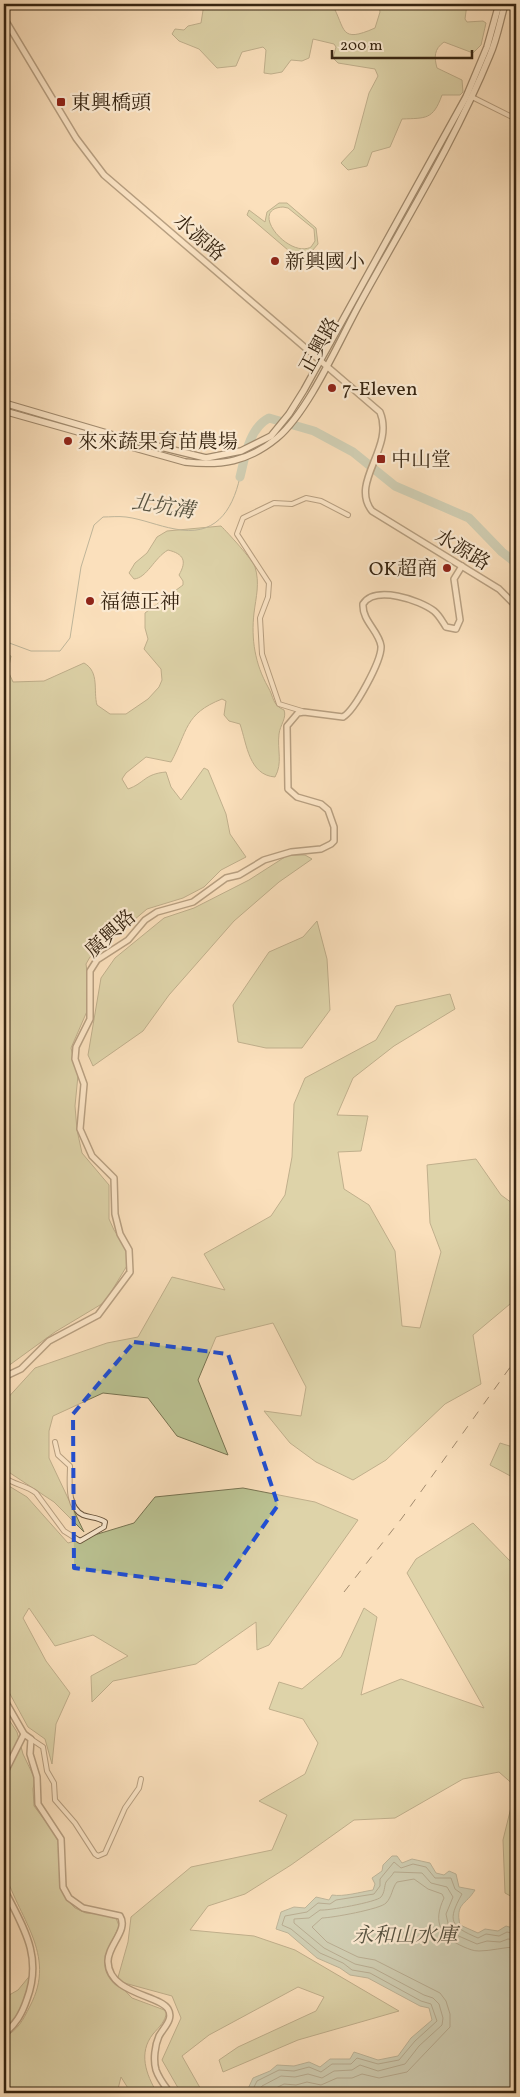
<svg xmlns="http://www.w3.org/2000/svg" width="520" height="2097" font-family="Vollkorn,'Noto Serif TC',serif">
<rect width="100%" height="100%" fill="#fbe0bc"/>
<filter id="stains"><feTurbulence type="fractalNoise" baseFrequency=".004" numOctaves="4"/><feColorMatrix values="0 0 0 0 .2 0 0 0 0 .09 0 0 0 0 .02 0 0 0 .5 -.17"/></filter>
<radialGradient id="worn" r=".72"><stop offset=".6" stop-color="#630" stop-opacity="0"/><stop offset="1" stop-color="#630" stop-opacity=".3"/></radialGradient>
<g fill="#bbc393" stroke="#787452" fill-rule="evenodd">
<path d="M204 4H332C346 29 339 44 375 28L380 12 379 4H467L465 19 467 22 483 21 486 23 481 45 473 53 444 42C434 49 434 57 437 68L462 80 463 92 460 95H442C433 120 426 118 402 119L390 147 372 152 367 166 348 170 341 163 354 149 369 93 378 76 375 69 338 63 333 58 336 47 334 44 313 39 309 58 302 61 291 60 282 72 271 74 264 73 266 50 263 47 242 52 236 66 217 68 199 49 179 41 172 34 175 29 184 30 188 26 201 23Z"/>
<path d="M279 203H287L316 228 318 244 312 251 302 254 312 263 309 268 247 215 249 210 265 222 267 212ZM283 207 288 208 314 229 315 241 311 247C289 259 247 209 283 207Z"/>
<path d="M221 526C228 533 252 559 255 567 260 583 256 597 254 613 251 639 255 664 268 687 274 697 272 705 284 710 287 718 280 725 279 734 277 750 283 763 275 777 249 775 247 745 240 724L229 721 224 715 226 701 222 699C184 714 188 731 171 762L146 757 126 773 122 779 128 789C145 783 144 774 166 772L171 787 181 800 204 768 208 770 226 814 230 834 246 857 221 870 204 887 183 898 147 909 90 957 86 964 89 988 88 1009 71 1048 78 1075 75 1106 77 1130 82 1153 109 1185V1219L114 1230 130 1253 128 1264 105 1302 55 1332 4 1369V654L11 656 8 671 13 682 44 681 84 663C100 672 93 691 97 705L110 714H126L148 699 159 687 162 680 161 669 144 649 148 639 145 628V613L183 585V581L179 575C187 561 184 554 168 550 154 558 147 578 134 579L129 573 135 563 147 553 157 537 167 531Z"/>
<polygon points="288,855 305,855 312,859 279,882 234,921 169,995 143,1031 93,1066 88,1055 101,978 115,958 164,918 194,908 249,880"/>
<polygon points="317,921 327,959 330,1010 302,1048 266,1048 238,1042 233,1005 269,952 303,937"/>
<polygon points="450,994 455,1009 394,1046 353,1078 337,1115 368,1116 361,1151 338,1152 344,1189 369,1205 395,1251 402,1326 420,1328 441,1252 430,1223 427,1165 476,1159 501,1195 516,1206 516,1299 473,1335 481,1384 445,1404 386,1460 353,1480 316,1462 290,1443 264,1411 301,1416 306,1387 273,1323 216,1337 198,1380 228,1455 177,1436 148,1398 103,1393 53,1416 49,1431 49,1458 84,1532 54,1502 4,1469 4,1402 35,1368 107,1343 138,1337 172,1277 225,1290 204,1254 271,1216 285,1195 292,1157 294,1104 305,1078 376,1040 396,1006"/>
<polygon points="500,1443 516,1448 516,1479 490,1465"/>
<polygon points="4,1483 27,1497 68,1543 134,1523 155,1497 243,1488 315,1502 358,1520 269,1645 257,1650 256,1622 196,1664 113,1681 92,1702 91,1676 128,1656 93,1635 55,1646 29,1608 23,1618 46,1661 70,1693 56,1724 52,1764 45,1739 28,1727 4,1683"/>
<polygon points="473,1523 511,1562 516,1560 516,1787 499,1772 463,1779 395,1818 354,1820 291,1865 245,1894 208,1906 190,1930 254,1936 295,1950 399,2011 298,2040 223,2072 219,2060 238,2047 316,2011 324,1997 298,1987 209,2035 182,2056 203,2093 181,2093 162,2060 181,2018 172,1996 117,1981 128,1942 131,1917 191,1867 272,1850 287,1815 259,1801 305,1774 318,1743 303,1719 269,1709 279,1682 302,1689 341,1657 364,1608 377,1617 361,1695 401,1679 484,1708 407,1573 416,1559"/>
<path d="M4 1712 17 1732 23 1754 35 1779 33 1789 34 1806 53 1831 60 1845V1881L66 1899 75 1908 86 1913 109 1914 116 1918 119 1926 109 1948V1974L132 1998 167 2011C165 2022 160 2026 153 2034 138 2053 146 2074 157 2093H131L121 2077 117 2093H4V2038C19 2028 22 2022 30 2006 58 1954 17 1917 4 1869V1778L9 1769 4 1765Z"/>
<polygon points="516,1787 516,1899 505,1893 503,1840"/>
<path d="M32 1973C31 1992 20 2019 4 2029V1998L18 1990Z"/>
</g>
<path fill="#9fbdae" stroke="#75806f" d="M392 1856H397L402 1863 412 1859 430 1863 436 1873 444 1875 449 1871 456 1874 459 1887 475 1890C466 1905 455 1903 460 1925L478 1933 485 1929 498 1931 506 1926 516 1929V2093H246L253 2078 270 2071 277 2065 294 2066 309 2062 320 2067 330 2059H350L354 2052 378 2060 398 2056 411 2038 432 2020 429 2008 420 2006 368 1978 350 1975 340 1968 317 1958 288 1933 276 1929 281 1912 294 1907 305 1908 316 1897 329 1900 332 1895C344 1897 360 1892 373 1890L375 1884 372 1878 382 1871 383 1865Z"/>
<g fill="none" stroke-linecap="round" stroke-linejoin="round">
<g stroke="#6a7060" stroke-width="1">
<path d="M251 2093 257 2081 279 2070 294 2071 309 2067 321 2072 332 2064H351L357 2058 378 2064 399 2060 415 2041 437 2021 431 2004 421 2001 370 1973 352 1970 343 1963 320 1953 291 1929 282 1925 285 1916 307 1912 318 1903 330 1904 336 1900 374 1894 380 1886V1879L394 1862 401 1868 413 1864 426 1867 435 1878H451L455 1889 462 1894C447 1921 450 1926 478 1938L486 1934 499 1936 507 1932 516 1934"/>
<path d="M258 2093 262 2086 281 2076 295 2077 308 2074 322 2078 334 2071 352 2070 360 2065 378 2071 405 2064 419 2046 442 2025 443 2018 439 2004 433 1998 424 1995 373 1968 355 1964 324 1948 294 1923V1919L309 1918 320 1910C327 1911 377 1902 381 1897 385 1892 384 1887 386 1882 388 1879 392 1876 394 1872L422 1873 431 1883 447 1887 453 1897 446 1914 449 1928 454 1934 477 1944 487 1941 500 1942 508 1939 516 1940"/>
<path d="M266 2093 284 2084 296 2085 307 2082 321 2085 337 2078H352L362 2074 379 2078 407 2072 450 2027V2014L446 2001 440 1993 375 1960 358 1957 327 1942 312 1927 322 1918C331 1918 381 1909 386 1903 392 1897 392 1888 397 1882L414 1879 428 1889 442 1894 444 1898C432 1923 441 1937 464 1947 469 1949 473 1951 479 1951 491 1951 504 1947 516 1947"/>
</g>
<path stroke="#75806f" stroke-width="1" d="M4 641 31 651H60L70 638 81 567 94 525 103 517C110 517 118 516 126 517 142 519 158 526 175 529 214 537 232 513 240 477"/>
<path stroke="#9fbdae" stroke-width="9" d="M240 477C245 457 249 428 269 418L314 431 353 452 395 486 469 518 502 552 516 563"/>
<defs>
<g id="minor">
<polyline points="472,97 516,119"/>
<polyline points="302,711 279,704 262,654 260,618 268,597 269,583 237,534 243,518 274,503 292,504 306,498 321,501 348,515"/>
<path d="M4 1477C14 1485 26 1485 36 1493L64 1531 80 1541 104 1527 105 1522C98 1517 90 1518 83 1515 66 1507 70 1480 70 1466L58 1455 55 1442"/>
<polyline points="31,1739 43,1747 47,1771 54,1783 55,1800 75,1823 95,1854 98,1856 105,1853 125,1808 139,1788 141,1779"/>
</g>
<g id="tertiary">
<path d="M4 18 76 138 104 175 380 412C395 448 349 482 372 511L499 589 516 606"/>
<path d="M4 1377 21 1369 49 1341 98 1315 130 1272 129 1250 120 1234 115 1214 114 1178 92 1156 80 1129 84 1084 75 1059 76 1047 90 1019V971L97 960 128 940 145 920 157 912 193 902 226 878 239 875 264 860 291 852 321 849 331 844 334 841V827L328 810 321 804 297 797 288 789 287 726 298 713 304 712 343 717C355 710 382 660 381 646 379 631 362 621 363 604 375 585 420 600 434 611 439 615 442 621 446 627L456 629 460 620 454 579 462 566"/>
<path d="M4 1699 24 1734 31 1739 30 1754 37 1777 38 1804 61 1839 63 1887 69 1898 83 1908 120 1916C129 1930 107 1946 108 1962 109 1994 160 1995 168 2009 174 2019 164 2027 159 2036 155 2045 153 2060 156 2070 159 2079 165 2086 170 2093"/>
<polyline points="4,1774 24,1734"/>
<path d="M4 1889C23 1927 43 1956 27 1999 22 2014 16 2024 4 2034"/>
</g>
<g id="secondary">
<polyline points="4,403 120,437 206,458 241,451 271,436 289,414 304,390 466,97 487,47 499,4"/>
<path d="M4 411 185 462C221 466 248 462 277 438 309 411 339 341 360 303 405 221 455 141 490 55 497 39 500 21 505 4"/>
</g>
</defs>
<use href="#minor" stroke="#67533c" stroke-width="6"/>
<use href="#tertiary" stroke="#67533c" stroke-width="8"/>
<use href="#secondary" stroke="#362411" stroke-width="8"/>
<use href="#minor" stroke="#fcebd3" stroke-width="4"/>
<use href="#tertiary" stroke="#fcebd3" stroke-width="5"/>
<use href="#secondary" stroke="#fcebd3" stroke-width="5.5"/>
<polyline stroke="#362411" stroke-width="1" stroke-dasharray="9 9" stroke-linecap="butt" points="344,1592 402,1518 516,1359"/>
</g>
<path d="M0 0H520V2097H0ZM134 1342 228 1354 278 1505 221 1587 74 1568 73 1414Z" fill="#fbe0bc" fill-opacity=".55" fill-rule="evenodd"/>
<path fill="none" stroke="#1d4ed8" stroke-width="4" stroke-dasharray="10 6" stroke-linejoin="round" d="M134 1342 228 1354 278 1505 221 1587 74 1568 73 1414Z"/>
<g fill="#8f2418" stroke="#fcebd3" stroke-width="2">
<rect x="56" y="97" width="10" height="10" rx="2.5"/>
<circle cx="275" cy="261" r="5"/>
<circle cx="332" cy="388" r="5"/>
<circle cx="68" cy="441" r="5"/>
<rect x="376" y="454" width="10" height="10" rx="2.5"/>
<circle cx="447" cy="568" r="5"/>
<circle cx="90" cy="601" r="5"/>
</g>
<g text-anchor="middle" stroke-width="4.5" stroke-linejoin="round" paint-order="stroke">
<g font-size="20" fill="#362411" stroke="#fcebd3" text-anchor="start">
<text x="71" y="109">東興橋頭</text>
<text x="285" y="268">新興國小</text>
<text x="342" y="395">7-Eleven</text>
<text x="78" y="448">來來蔬果育苗農場</text>
<text x="391" y="466">中山堂</text>
<text x="437" y="575" text-anchor="end">OK超商</text>
<text x="100" y="608">福德正神</text>
</g>
<g font-size="20" fill="#362411" stroke="#fcebd3">
<text transform="translate(200 237) rotate(41)" y="7">水源路</text>
<text transform="translate(319 345) rotate(-61)" y="7">正興路</text>
<text transform="translate(463 549) rotate(31)" y="7">水源路</text>
<text transform="translate(110 933) rotate(-42)" y="7">廣興路</text>
</g>
<g font-size="21" font-style="italic" fill="#565240" stroke="#fcebd3">
<text transform="translate(163 506) rotate(9)" y="7">北坑溝</text>
<text x="405" y="1942">永和山水庫</text>
</g>
</g>
<rect width="520" height="2097" fill="none" stroke="#fbe0bc" stroke-width="20"/>
<rect x="5" y="5" width="510" height="2087" fill="none" stroke="#362411" stroke-width="2.5"/>
<rect x="10" y="10" width="500" height="2077" fill="none" stroke="#362411"/>
<path d="M332 50v8h140v-8" fill="none" stroke="#362411" stroke-width="2.5"/>
<text x="340" y="50" font-size="15" fill="#362411" stroke="#fcebd3" stroke-width="4" paint-order="stroke">200 m</text>
<rect width="100%" height="100%" filter="url(#stains)"/>
<rect width="100%" height="100%" fill="url(#worn)"/>
</svg>
